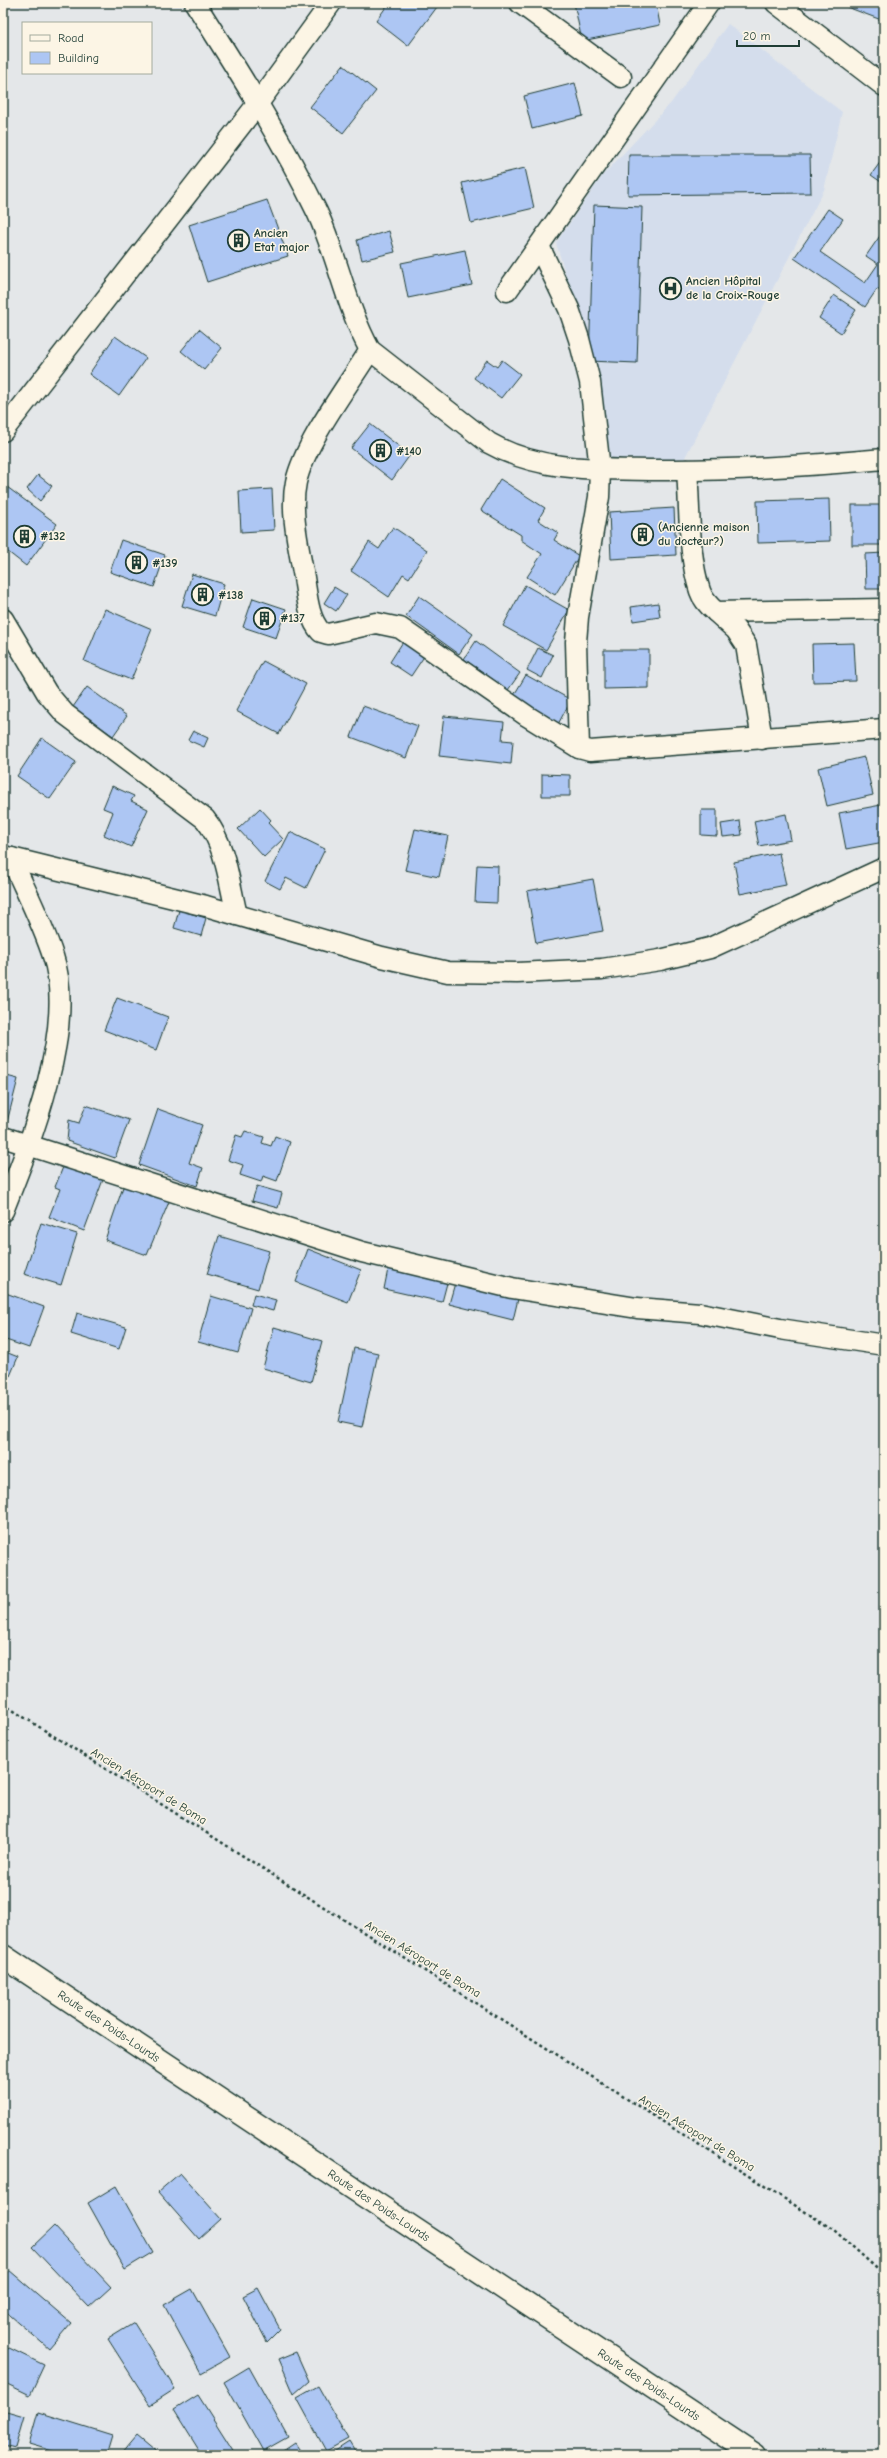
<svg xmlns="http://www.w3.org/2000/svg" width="887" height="2458" font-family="'Comic Neue',sans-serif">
<rect width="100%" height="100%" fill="#e4e7e9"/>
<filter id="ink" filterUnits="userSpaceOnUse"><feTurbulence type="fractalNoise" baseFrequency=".025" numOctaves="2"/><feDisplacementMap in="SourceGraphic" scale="8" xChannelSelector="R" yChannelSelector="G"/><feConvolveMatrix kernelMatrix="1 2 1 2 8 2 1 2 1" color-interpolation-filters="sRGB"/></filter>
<g filter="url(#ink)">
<polygon fill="#d4ddec" points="728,24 842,112 824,190 681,465 605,464 584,334 556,243 603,175 671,103"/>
<g fill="#adc6f3" stroke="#1f3d34">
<polygon points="389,3 440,3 408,46 376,21"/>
<polygon points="574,3 656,3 660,25 582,41"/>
<polygon points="849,3 884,3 884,21 847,7"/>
<polygon points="343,65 376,91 343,133 310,107"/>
<polygon points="575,83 583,116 532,129 524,96"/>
<polygon points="629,155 810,155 811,193 628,195"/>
<polygon points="884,157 884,184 871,175"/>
<polygon points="525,168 534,208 471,223 462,183"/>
<polygon points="267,200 288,256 207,282 189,225"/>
<polygon points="594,205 642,207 637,363 589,361"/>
<polygon points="828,209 843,219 820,252 865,283 878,264 866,256 884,230 884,293 877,289 865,307 794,258"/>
<polygon points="389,231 395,252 362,260 357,240"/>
<polygon points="465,250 472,285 408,298 401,263"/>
<polygon points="834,295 856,310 841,333 819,318"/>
<polygon points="199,329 222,348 204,370 181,351"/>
<polygon points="115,336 146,358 119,396 89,374"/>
<polygon points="487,360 497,367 502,360 520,374 501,398 474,378"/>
<polygon points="370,424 410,455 392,480 351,448"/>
<polygon points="38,475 52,486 40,501 27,489"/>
<polygon points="500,479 545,508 538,520 558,533 554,540 579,556 555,595 527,577 542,554 521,540 521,535 481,510"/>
<polygon points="3,484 57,524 26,566 3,548"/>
<polygon points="272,489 274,530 241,532 239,491"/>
<polygon points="829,499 830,541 758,543 757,501"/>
<rect x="852" y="505" width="32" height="40"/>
<polygon points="674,508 676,555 611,559 609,512"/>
<polygon points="393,527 427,550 409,578 403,574 389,597 351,571 369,542 379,549"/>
<polygon points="121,540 165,555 154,587 110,572"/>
<polygon points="884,553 884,589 866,589 865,554"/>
<polygon points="192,574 224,584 215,616 182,606"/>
<polygon points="525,585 569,610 546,650 503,626"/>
<polygon points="334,587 347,595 336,611 324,603"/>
<polygon points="419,596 473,634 459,654 406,616"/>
<polygon points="253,598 286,609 276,638 243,627"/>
<polygon points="658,603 660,617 633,621 631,607"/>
<polygon points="105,609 152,629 131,680 84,661"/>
<polygon points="406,637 427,652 411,676 390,662"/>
<polygon points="476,641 520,673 508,690 464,659"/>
<polygon points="854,643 856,681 813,682 812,644"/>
<polygon points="538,648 553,655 542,678 527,670"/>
<polygon points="604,650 649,650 649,688 604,689"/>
<polygon points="263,661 306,684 279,734 236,711"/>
<polygon points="526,675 571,700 557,726 511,700"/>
<polygon points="87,687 127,716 113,736 73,707"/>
<polygon points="363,706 418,726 406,758 351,737"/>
<polygon points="444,716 504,722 502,740 513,741 511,764 439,756"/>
<polygon points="193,731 208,738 204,747 188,740"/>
<polygon points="42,738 76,762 50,799 17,776"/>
<polygon points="864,757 873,795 827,806 818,768"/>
<polygon points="542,774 570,775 570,796 542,796"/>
<polygon points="112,786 134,796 131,801 148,809 131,847 104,835 113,812 103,808"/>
<polygon points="881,805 884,842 846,849 839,813"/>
<polygon points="260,808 271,820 268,823 283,839 264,857 238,829"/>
<polygon points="701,810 717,810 717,836 701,835"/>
<polygon points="786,814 791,840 759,846 754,821"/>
<polygon points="740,821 742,835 723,837 721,824"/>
<polygon points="415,829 448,836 439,877 405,870"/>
<polygon points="290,832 325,849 306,888 286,878 280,889 265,881"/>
<polygon points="779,853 786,885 740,894 734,862"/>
<polygon points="477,865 498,866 497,903 475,902"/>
<polygon points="593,879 603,931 536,943 527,891"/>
<polygon points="179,910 206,918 201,936 174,928"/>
<polygon points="117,998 168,1017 156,1050 104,1030"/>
<polygon points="3,1075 18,1079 7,1122 3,1121"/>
<polygon points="86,1105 129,1120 115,1158 67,1141 69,1120 79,1123"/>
<polygon points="158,1109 202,1125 189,1163 203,1168 197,1186 139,1165"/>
<polygon points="245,1131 264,1137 262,1143 271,1146 275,1136 290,1142 277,1181 263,1176 261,1182 240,1175 243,1165 228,1160 236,1135 242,1137"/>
<polygon points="65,1162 104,1177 84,1231 49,1217 60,1189 55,1187"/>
<polygon points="125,1181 171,1197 147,1255 105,1240"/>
<polygon points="257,1186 282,1193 278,1208 252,1201"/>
<polygon points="41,1223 77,1234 61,1285 24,1274"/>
<polygon points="219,1236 269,1251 258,1289 207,1274"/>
<polygon points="308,1249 361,1270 348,1302 296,1282"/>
<polygon points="388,1269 447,1283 442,1302 384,1289"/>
<polygon points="455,1283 518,1299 513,1320 449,1304"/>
<polygon points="3,1292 44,1307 29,1348 3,1339"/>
<polygon points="254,1294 276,1300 273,1311 251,1305"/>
<polygon points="211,1296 251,1308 238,1353 198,1342"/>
<polygon points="77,1313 126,1327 119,1349 71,1334"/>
<polygon points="274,1327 322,1341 311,1382 263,1368"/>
<polygon points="354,1348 378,1353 362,1427 338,1422"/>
<polygon points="3,1351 18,1357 10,1376 3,1373"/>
<polygon points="180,2173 221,2219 199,2239 158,2192"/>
<polygon points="116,2186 153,2252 125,2269 88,2203"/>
<polygon points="54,2226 111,2287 89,2307 32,2247"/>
<polygon points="9,2270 71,2323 49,2349 3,2309 3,2278"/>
<polygon points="258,2288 280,2329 267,2342 243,2296"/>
<polygon points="192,2289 230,2357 201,2373 164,2305"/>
<polygon points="134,2323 175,2389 150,2405 108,2339"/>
<polygon points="3,2345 44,2365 30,2395 3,2382"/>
<polygon points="296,2352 309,2381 294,2394 279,2359"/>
<polygon points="249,2367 288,2437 263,2451 224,2382"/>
<polygon points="318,2386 348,2439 326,2451 297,2398"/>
<polygon points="198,2395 236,2455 202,2455 174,2410"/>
<polygon points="3,2411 24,2417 15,2448 3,2445"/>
<polygon points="38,2412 112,2435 106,2455 66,2455 29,2444"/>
<polygon points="137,2435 161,2455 120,2455"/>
<polygon points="349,2442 357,2455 329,2455"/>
<polygon points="295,2443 303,2455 277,2455"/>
</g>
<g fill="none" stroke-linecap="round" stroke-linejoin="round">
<defs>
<g id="minor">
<path d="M195 3C238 71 282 139 317 212 338 257 346 307 370 350L489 443C540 472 597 469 654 470 731 471 807 466 884 459"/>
<polyline points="520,3 621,77"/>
<polyline points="776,3 884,86"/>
<polyline points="539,246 569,309 579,339 590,382 600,469 599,497 578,617 576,642 579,748"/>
<polyline points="507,291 709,3"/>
<path d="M370 350C348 386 305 442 296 482 290 510 298 544 303 572 307 592 307 617 321 632L328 634 376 623 400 628 527 716 579 748 590 751 884 729"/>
<polyline points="3,431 259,102 331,3"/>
<path d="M687 470C690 508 688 555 700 591 703 600 709 606 716 612L884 609"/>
<polyline points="716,612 736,630 746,645 762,739"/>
<path d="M3 619 47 693 65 714 205 819C226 845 229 883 237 915"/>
<path d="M3 856 11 858C25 890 42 922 53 956 77 1027 30 1143 3 1211"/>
<polyline points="11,858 206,906 382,957 448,972 517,973 602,969 660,960 710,948 884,868"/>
<polyline points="3,1137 362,1252 512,1288 637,1308 700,1313 780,1329 884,1345"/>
</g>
<g id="tertiary">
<path id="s1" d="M3 1956 755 2455"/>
</g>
</defs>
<use href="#minor" stroke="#1f3d34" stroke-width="23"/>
<use href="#tertiary" stroke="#1f3d34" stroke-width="25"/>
<polyline stroke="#1f3d34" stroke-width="2.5" stroke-dasharray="3 3" stroke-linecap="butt" points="3,1704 834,2230 884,2275"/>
<use href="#minor" stroke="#fcf5e5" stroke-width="20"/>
<use href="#tertiary" stroke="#fcf5e5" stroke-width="22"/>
</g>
</g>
<defs>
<symbol id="building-ring" viewBox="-11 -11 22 22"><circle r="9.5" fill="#fcf5e5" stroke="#1f3d34" stroke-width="1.5"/><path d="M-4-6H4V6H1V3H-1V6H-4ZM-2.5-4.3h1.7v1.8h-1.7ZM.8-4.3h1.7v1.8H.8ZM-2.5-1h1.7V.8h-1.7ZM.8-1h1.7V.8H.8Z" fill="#1f3d34"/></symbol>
<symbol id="hospital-ring" viewBox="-11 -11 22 22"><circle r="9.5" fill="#fcf5e5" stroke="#1f3d34" stroke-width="1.5"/><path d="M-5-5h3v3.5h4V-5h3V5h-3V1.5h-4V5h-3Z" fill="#1f3d34"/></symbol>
</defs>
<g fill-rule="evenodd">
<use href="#building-ring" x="226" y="228" width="25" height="25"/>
<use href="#hospital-ring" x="658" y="276" width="25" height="25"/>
<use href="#building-ring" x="368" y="438" width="25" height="25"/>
<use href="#building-ring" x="630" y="522" width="25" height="25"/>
<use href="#building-ring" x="12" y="524" width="25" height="25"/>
<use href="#building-ring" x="124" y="550" width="25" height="25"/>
<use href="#building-ring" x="190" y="582" width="25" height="25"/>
<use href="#building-ring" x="252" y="606" width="25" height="25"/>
</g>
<g text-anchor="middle" stroke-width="3" stroke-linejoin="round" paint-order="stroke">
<g font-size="12" font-weight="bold" fill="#1f3d34" stroke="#fcf5e5" text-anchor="start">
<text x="254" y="237">Ancien<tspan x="254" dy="14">Etat major</tspan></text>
<text x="686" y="285">Ancien Hôpital<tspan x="686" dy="14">de la Croix-Rouge</tspan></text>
<text x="396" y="455">#140</text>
<text x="658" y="531">(Ancienne maison<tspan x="658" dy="14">du docteur?)</tspan></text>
<text x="40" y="540">#132</text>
<text x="152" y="567">#139</text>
<text x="218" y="599">#138</text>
<text x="280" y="622">#137</text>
</g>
<g font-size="12" fill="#1f3d34" stroke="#fcf5e5">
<text transform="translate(149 1786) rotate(32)" y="4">Ancien Aéroport de Boma</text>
<text transform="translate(423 1959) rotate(32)" y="4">Ancien Aéroport de Boma</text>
<text dy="4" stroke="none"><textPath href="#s1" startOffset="127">Route des Poids-Lourds</textPath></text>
<text transform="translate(697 2133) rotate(32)" y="4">Ancien Aéroport de Boma</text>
<text dy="4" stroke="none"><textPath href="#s1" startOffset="451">Route des Poids-Lourds</textPath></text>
<text dy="4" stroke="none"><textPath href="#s1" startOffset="775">Route des Poids-Lourds</textPath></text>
</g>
</g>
<rect width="887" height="2458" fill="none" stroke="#fcf5e5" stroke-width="16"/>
<rect x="8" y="8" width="871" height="2442" fill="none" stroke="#1f3d34" stroke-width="1.5" filter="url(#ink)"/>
<rect x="22" y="22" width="130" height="52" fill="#fcf5e5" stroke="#a4ab9e"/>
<rect x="30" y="35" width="20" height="6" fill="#fcf5e5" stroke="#a4ab9e"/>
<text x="58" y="42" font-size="12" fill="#1f3d34">Road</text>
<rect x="30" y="52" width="20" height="12" fill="#adc6f3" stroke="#a4ab9e"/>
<text x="58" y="62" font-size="12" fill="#1f3d34">Building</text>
<path d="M737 40v6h62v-6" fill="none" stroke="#1f3d34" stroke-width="2"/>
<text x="743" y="40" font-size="12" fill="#1f3d34" stroke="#fcf5e5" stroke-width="3" paint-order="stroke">20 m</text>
</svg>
